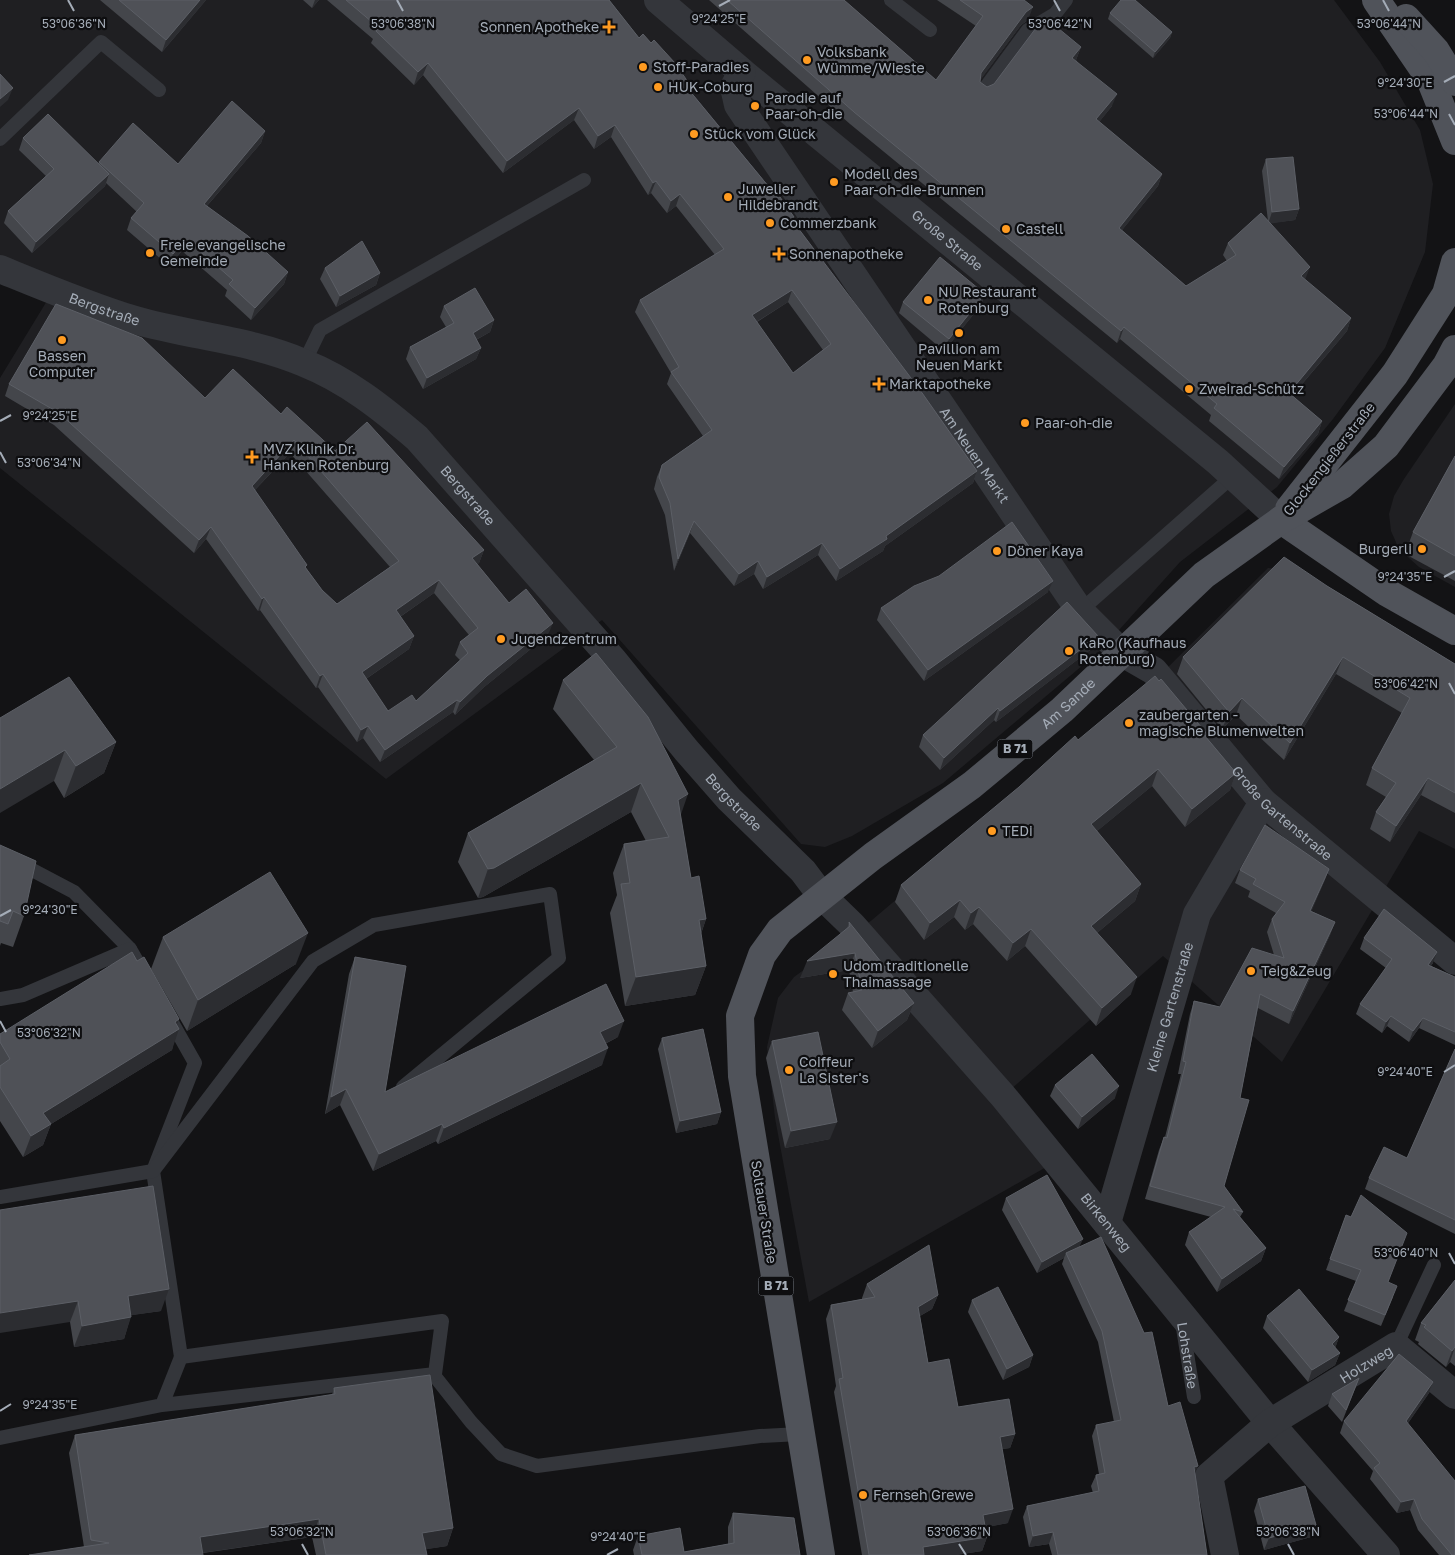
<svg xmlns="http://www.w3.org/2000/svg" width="1455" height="1555" font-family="'Golos Text',sans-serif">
<rect width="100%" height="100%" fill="#131315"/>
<g fill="#1f1f22">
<polygon points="0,0 1334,0 1380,62 1420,130 1433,184 1425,252 1385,348 1333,419 1277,487 1180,562 1102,649 943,783 852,836 825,847 801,844 602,620 386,779 0,468 0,378 53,291 0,269"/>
<polygon points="1455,404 1455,587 1419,567 1399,549 1391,531 1389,514 1394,496 1404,479"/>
<polygon points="1268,568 1280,569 1455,680 1455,849 1419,831 1282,1062 1163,956 1003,1096 1055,1162 809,1302 775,1118 767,1047 778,998 794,977 872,920 1152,683"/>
</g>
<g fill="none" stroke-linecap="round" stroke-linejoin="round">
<g stroke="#34363b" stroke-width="14">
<polyline points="891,0 930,30"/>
<polyline points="983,91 1028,30 1055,14 1066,0"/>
<polyline points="0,139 101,42 159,90"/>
<polyline points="304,363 320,330 584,180"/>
<polyline points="1080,611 1233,476"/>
<polyline points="0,853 74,892 130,949"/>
<polyline points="0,999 23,995 130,949 141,968"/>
<polyline points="169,1017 195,1063 153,1171 181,1357"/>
<polyline points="0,1197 153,1171 313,961 374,925 550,894 559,958 403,1087"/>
<path id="s1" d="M1182 1322 1194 1397"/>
<polyline points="1396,1346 1434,1265"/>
<polyline points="433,1374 471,1422 501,1454 537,1466 760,1436 800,1434"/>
<polyline points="0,1438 162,1405 435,1374 442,1321 181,1357 162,1405"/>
</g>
<g stroke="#34363b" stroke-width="28">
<path id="s2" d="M658 0 742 72 1218 462 1281 520"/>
<path id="s3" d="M742 72 734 87 738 105 1080 611 1121 652 1154 671 1263 802 1455 961"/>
<path id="s4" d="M0 269C44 287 89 306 135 320 190 336 251 340 304 363 347 380 383 409 417 438L614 661 686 750 729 799 803 871 821 895 852 925 1003 1096 1270 1423 1386 1555"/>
<path id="s5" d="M1107 1223 1197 914 1263 802"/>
<path id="s6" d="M1225 1555 1209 1476 1270 1423 1396 1346 1455 1395"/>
</g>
<g stroke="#50535a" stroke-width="28">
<polyline points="1376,0 1430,79 1455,141"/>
<polyline points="1406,18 1436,51 1455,82"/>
<polyline points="1289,509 1395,374 1446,294 1455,262"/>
<polyline points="1281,520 1386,592 1455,631"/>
<path id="s7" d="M821 1555 742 1076 740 1016 762 955 780 930 873 856 972 785 1062 710 1204 575 1281 520 1342 485 1386 446 1446 366 1455 349"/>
</g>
</g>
<g fill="#44464b" fill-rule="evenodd">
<polygon points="100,0 206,0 162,52"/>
<polygon points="303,0 319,0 312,8"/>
<path d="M327 0H609L639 38 686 86 794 217 793 221 977 471 973 483 885 546 883 551 836 581 818 555 763 589 754 574 734 586 690 533 674 571 665 515 654 489 657 477 662 465 703 436 667 384 671 373 635 312 640 300 715 255 676 206 667 213 651 193 648 195 611 137 594 149 574 120 503 173 423 75 414 85 371 43 373 39ZM788 302 823 350 793 373 757 322Z"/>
<polygon points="709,0 844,0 936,80 976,26 937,0 1024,0 1028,20 1021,25 980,80 980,82 987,87 1081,47 1076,60 1112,106 1099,122 1162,174 1158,186 1122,230 1186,286 1227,261 1223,255 1228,243 1268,221 1262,171 1266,159 1299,209 1295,220 1270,223 1305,280 1351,318 1347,331 1292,396 1322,421 1318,434 1279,479 1209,421 1211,415 1120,339 1117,343 850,124"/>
<polygon points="1110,13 1172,32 1170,38 1153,58 1108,19"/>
<polygon points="265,131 261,143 207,206 288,272 284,284 251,320 225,296 227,290 182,251 169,266 127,230 131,218 137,212 106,183 105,186 32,253 4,223 8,211 46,176 19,150 23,138 98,164 99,162 178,164"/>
<polygon points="325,268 380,273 376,285 336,307 320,279"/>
<polygon points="985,294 981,305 944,351 899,313 903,302"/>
<polygon points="444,306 494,320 490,332 476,340 481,348 476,359 423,389 406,359 410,347 446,327 440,317"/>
<path d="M9 384 205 398 281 414 484 550 479 563 477 564 509 603 548 635 483 688 455 715 453 712 380 762 363 738 357 742 318 687 316 688 260 610 258 611 206 539 194 553 54 425 5 396ZM290 453 390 567 337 604 322 590 306 568 255 490ZM434 593 469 635 460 642 455 655 460 660 416 701 388 711 366 679 409 649 414 636 400 617Z"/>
<polygon points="1455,456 1455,581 1405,554 1413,532"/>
<polygon points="1327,586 1455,664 1455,813 1421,795 1390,842 1370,829 1376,812 1386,797 1366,785 1372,768 1402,713 1336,674 1284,760 1236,715 1222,729 1177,674 1183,657"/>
<polygon points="1048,592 924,681 877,620 881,608"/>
<polygon points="1094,647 996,722 994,720 940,770 919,747 923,735"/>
<polygon points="563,680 680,816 691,878 706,919 701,934 706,966 695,995 625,1006 610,913 617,895 613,873 624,844 646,841 631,812 483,897 478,898 458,862 468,833 594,760 553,709"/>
<polygon points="0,718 116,742 104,773 64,798 54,781"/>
<polygon points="1207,734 1206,737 1236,773 1230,790 1185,827 1152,786 1097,831 1141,884 1135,901 1097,933 1131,994 1096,1026 1025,946 1007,961 973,924 965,930 954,917 924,940 895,902 901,885 1078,740"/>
<polygon points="0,845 24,916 13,947 1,943 0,946"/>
<polygon points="1329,869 1324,882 1311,911 1335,922 1330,935 1289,1024 1258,1008 1240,1098 1224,1186 1243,1212 1240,1217 1266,1248 1261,1261 1217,1292 1185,1245 1189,1232 1211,1217 1145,1199 1159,1150 1164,1137 1165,1137 1181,1074 1178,1074 1190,1014 1194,1001 1220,1007 1274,955 1267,932 1272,919 1276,913 1248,897 1250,891 1235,883 1240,870"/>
<polygon points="849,922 914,1003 907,1020 872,1048 842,1010 848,993 853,992 849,970 800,978 847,929"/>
<polygon points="163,937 296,964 187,1031 151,969"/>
<polygon points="1364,938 1433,963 1431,966 1455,977 1455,1045 1419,1028 1409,1042 1387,1026 1382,1033 1356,1014 1360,1004 1386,968 1360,949"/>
<polygon points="355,957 385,1092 618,1037 605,1044 602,1065 438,1144 436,1141 373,1171 340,1105 325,1114 349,974"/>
<polygon points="137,961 179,1019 177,1025 172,1050 51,1124 43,1145 23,1157 0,1121 0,1034"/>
<polygon points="662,1038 721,1112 717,1124 676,1133 658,1049"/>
<polygon points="772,1041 830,1139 785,1148 766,1058"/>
<polygon points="1455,1049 1455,1234 1365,1189 1369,1178 1407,1158"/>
<polygon points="1055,1085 1115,1098 1078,1129 1050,1096"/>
<polygon points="1006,1198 1080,1246 1168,1406 1195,1473 1207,1555 1052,1555 1049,1544 1029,1547 1023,1517 1027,1506 1093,1493 1091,1486 1096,1475 1099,1474 1092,1436 1096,1425 1114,1422 1098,1342 1062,1264 1064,1258 1037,1273 1002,1210"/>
<polygon points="0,1210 161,1311 131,1315 124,1339 74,1347 70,1322"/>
<polygon points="1346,1215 1388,1282 1393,1297 1381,1326 1344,1311 1356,1281 1326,1270"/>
<polygon points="1455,1280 1455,1366 1450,1362 1446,1367 1418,1344 1419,1342 1415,1340 1421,1323"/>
<polygon points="867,1284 938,1295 932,1309 920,1316 928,1363 958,1407 1015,1434 1010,1448 1002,1449 1008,1523 986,1527 987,1537 982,1551 956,1555 862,1555 834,1392 836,1386 826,1319 831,1305 862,1299 862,1298"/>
<polygon points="972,1300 1033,1355 1029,1367 1003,1380 968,1312"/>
<polygon points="1267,1316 1339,1337 1335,1348 1340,1353 1335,1365 1308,1382 1263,1328"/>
<polygon points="1359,1378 1355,1389 1342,1422 1328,1406 1332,1394"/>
<polygon points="1433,1382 1429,1393 1408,1423 1455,1555 1439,1555 1418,1530 1410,1510 1397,1513 1370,1479 1373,1471 1340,1433 1344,1421"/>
<polygon points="334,1388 453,1528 447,1546 426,1549 427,1555 316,1555 312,1537 203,1553 84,1547 69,1453 75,1435 332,1395"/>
<polygon points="1258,1499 1316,1525 1311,1537 1264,1550 1254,1511"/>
<polygon points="733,1513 800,1555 634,1555 633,1550 638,1536 684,1552 728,1544 728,1527"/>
</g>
<g fill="#2c2d31">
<polygon points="200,0 206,0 162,52 166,40"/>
<polygon points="315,0 319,0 312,8"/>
<polygon points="1033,7 1028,20 1021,25 976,86 981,73 1026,12"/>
<polygon points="1172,32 1170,38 1153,58 1155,52"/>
<polygon points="1081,47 1076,60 1068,70 1072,58"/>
<polygon points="428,63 423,75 414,85 418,72"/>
<polygon points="13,88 8,100 0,107 0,99"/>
<polygon points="1117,94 1112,106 1092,131 1096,119"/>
<polygon points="579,108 574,120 503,173 507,161"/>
<polygon points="615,125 611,137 594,149 598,136"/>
<polygon points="265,131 261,143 199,215 204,204"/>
<polygon points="109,174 105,186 32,253 36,242"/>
<polygon points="1162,174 1158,186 1114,240 1119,228"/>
<polygon points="656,181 651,193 648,195 653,183"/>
<polygon points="680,194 676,206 667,213 671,201"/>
<polygon points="1299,209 1295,220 1268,224 1272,212"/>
<polygon points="186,239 182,251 169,266 173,254"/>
<polygon points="1310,267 1305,280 1301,276"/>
<polygon points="288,272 284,284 251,320 255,308"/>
<polygon points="380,273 376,285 336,307 340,296"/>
<polygon points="792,290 788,302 748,327 752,315"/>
<polygon points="985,294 981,305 944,351 949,339"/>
<polygon points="1351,318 1347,331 1284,405 1289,393"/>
<polygon points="494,320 490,332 468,344 473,333"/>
<polygon points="1124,327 1120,339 1117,343 1121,331"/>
<polygon points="481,348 476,359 423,389 427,378"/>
<polygon points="1322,421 1318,434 1279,479 1284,467"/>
<polygon points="294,440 290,453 247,498 252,486"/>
<polygon points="977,471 973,483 885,546 883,551 836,581 840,569"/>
<polygon points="694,521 690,533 674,571 678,559"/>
<polygon points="211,527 206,539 194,553 199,540"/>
<polygon points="822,543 818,555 763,589 767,577"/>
<polygon points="484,550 479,563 467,571 472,558"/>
<polygon points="758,561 754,574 734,586 739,574"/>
<polygon points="439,580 434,593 391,623 396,610"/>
<polygon points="1053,581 1048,592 924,681 928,670"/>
<polygon points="264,597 260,610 258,611 262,599"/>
<polygon points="553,623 548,635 483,688 455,715 460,702 487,676"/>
<polygon points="414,636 409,649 357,685 362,672"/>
<polygon points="1098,636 1094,647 996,722 1000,711"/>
<polygon points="1343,657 1336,674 1284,760 1290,743"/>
<polygon points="323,674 318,687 316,688 320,676"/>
<polygon points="1242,698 1236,715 1222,729 1229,712"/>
<polygon points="457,700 453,712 380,762 385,750"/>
<polygon points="998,708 994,720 940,770 944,758"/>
<polygon points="368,726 363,738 357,742 361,730"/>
<polygon points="116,742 104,773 64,798 76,766"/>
<polygon points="65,750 54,781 0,813 0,789"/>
<polygon points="1158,769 1152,786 1085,841 1091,824"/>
<polygon points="1236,773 1230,790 1185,827 1192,809"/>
<polygon points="1428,778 1421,795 1390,842 1396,826"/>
<polygon points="641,783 631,812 483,897 478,898 488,869"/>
<polygon points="688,794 678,823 678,800"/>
<polygon points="1329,869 1324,882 1306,924 1310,911"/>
<polygon points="1141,884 1135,901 1085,943 1091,926"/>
<polygon points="960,900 954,917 924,940 930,923"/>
<polygon points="979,907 973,924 965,930 971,913"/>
<polygon points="706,919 696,948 699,920"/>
<polygon points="1335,922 1330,935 1289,1024 1293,1011"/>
<polygon points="1031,929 1025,946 1007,961 1013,943"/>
<polygon points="308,933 296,964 187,1031 198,1000"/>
<polygon points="1437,952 1433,963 1424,975 1428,965"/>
<polygon points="855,953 849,970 800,978 807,961"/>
<polygon points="706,966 695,995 625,1006 636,977"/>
<polygon points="1137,977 1131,994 1096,1026 1102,1008"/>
<polygon points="914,1003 907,1020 872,1048 878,1031"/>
<polygon points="1391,1016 1387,1026 1382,1033 1386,1022"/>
<polygon points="1423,1018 1419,1028 1409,1042 1413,1031"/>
<polygon points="179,1019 175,1032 179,1029 172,1050 51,1124 43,1145 23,1157 31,1136 43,1113"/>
<polygon points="624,1021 618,1037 594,1049 600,1032"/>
<polygon points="608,1048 602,1065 438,1144 444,1128"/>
<polygon points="1119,1086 1115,1098 1078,1129 1082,1117"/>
<polygon points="346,1089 340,1105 325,1114 331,1097"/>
<polygon points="721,1112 717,1124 676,1133 680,1121"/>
<polygon points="837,1122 830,1139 785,1148 791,1131"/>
<polygon points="442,1124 436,1141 373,1171 379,1154"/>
<polygon points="1083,1239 1078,1250 1066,1253 1064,1258 1037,1273 1042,1262"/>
<polygon points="1266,1248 1261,1261 1217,1292 1222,1279"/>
<polygon points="169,1289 161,1311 120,1317 128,1296"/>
<polygon points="938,1295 932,1309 913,1320 918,1307"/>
<polygon points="78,1301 70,1322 0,1333 0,1313"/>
<polygon points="131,1317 124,1339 74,1347 82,1326"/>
<polygon points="1339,1337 1335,1349 1332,1344"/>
<polygon points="1455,1347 1450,1362 1446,1367 1452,1351"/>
<polygon points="1340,1353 1335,1365 1308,1382 1312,1370"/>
<polygon points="1033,1355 1029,1367 1003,1380 1007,1369"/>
<polygon points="1433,1382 1429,1393 1402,1432 1406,1421"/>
<polygon points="1015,1434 1010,1448 995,1450 1000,1437"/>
<polygon points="1198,1466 1193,1477 1194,1467"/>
<polygon points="1414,1499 1410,1510 1397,1513 1401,1502"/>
<polygon points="1013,1509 1008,1523 978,1529 983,1515"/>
<polygon points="319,1519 312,1537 194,1554 200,1537"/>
<polygon points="1316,1525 1311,1537 1264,1550 1269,1538"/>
<polygon points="453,1528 447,1546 416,1551 422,1533"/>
<polygon points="1053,1532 1049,1544 1029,1547 1033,1536"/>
<polygon points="987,1537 982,1551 956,1555 920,1555 923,1547"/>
</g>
<g fill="#4f5157" stroke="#5c5f66" fill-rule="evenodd">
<polygon points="119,0 200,0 166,40"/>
<path d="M346 0H609L639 38 643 34 651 43 654 40 675 63 688 82 684 84 778 198 780 197 794 217 792 220 920 390 977 471 886 536 887 539 840 569 822 543 767 577 758 561 739 574 694 521 678 559 670 503 659 477 662 465 712 430 671 372 679 367 640 300 724 249 680 194 671 201 656 181 653 183 615 125 598 136 579 108 507 161 428 63 418 72 376 31 379 28ZM792 290 831 344 793 373 752 315Z"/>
<polygon points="727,0 844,0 936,80 983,16 960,0 1024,0 1033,7 1026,12 981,73 980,82 987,87 994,84 1039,24 1047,19 1081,47 1072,58 1117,94 1096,119 1162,174 1119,228 1186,286 1236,255 1228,243 1261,213 1310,267 1301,276 1351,318 1289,393 1322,421 1284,467 1214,408 1217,404 1124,327 1121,331 854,112"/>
<polygon points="1121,0 1135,0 1172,32 1155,52 1110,13"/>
<polygon points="0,74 13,88 0,99"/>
<polygon points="232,101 265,131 204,204 248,236 288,272 255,308 229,284 233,280 186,239 173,254 131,218 144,203 99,162 133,123 178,164"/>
<polygon points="48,114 109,174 36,242 8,211 54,169 23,138"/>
<polygon points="1293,157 1299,209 1272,212 1266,159"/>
<polygon points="362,241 380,273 340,296 325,268"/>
<polygon points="940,257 985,294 949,339 903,302"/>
<polygon points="475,288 494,320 473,333 481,348 427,378 410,347 454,323 444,306"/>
<path d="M56 304 142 338 205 398 233 369 281 414 287 407 335 451 367 422 484 550 472 558 509 603 526 589 553 623 487 676 460 702 457 700 385 750 368 726 361 730 323 674 320 676 264 597 262 599 211 527 199 540 59 413 9 384ZM294 440 399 561 337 604 322 590 305 567 307 565 252 486ZM439 580 478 628 460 642 468 653 416 701 412 695 388 711 362 672 414 636 396 610Z"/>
<polygon points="1455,456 1455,556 1413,532"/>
<polygon points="1012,522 1053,581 928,670 881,608 914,586 939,576"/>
<polygon points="1284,557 1327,586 1455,664 1455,793 1428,778 1396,826 1376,812 1396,783 1372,768 1410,698 1343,657 1290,743 1242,698 1229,712 1183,657"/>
<polygon points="1067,602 1098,636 1000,711 998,708 944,758 923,735"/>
<polygon points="596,653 648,717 688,794 678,800 691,878 699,876 706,919 699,920 706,966 636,977 621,884 630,883 624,844 669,837 641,783 494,868 488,869 468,833 617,747 563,680"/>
<polygon points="1155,676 1159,681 1161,679 1207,734 1205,736 1236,773 1192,809 1158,769 1091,824 1141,884 1091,926 1137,977 1102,1008 1031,929 1013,943 979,907 971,913 960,900 930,923 901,885 1019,787 1075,736 1078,740"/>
<polygon points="69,677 116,742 76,766 65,750 0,789 0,718"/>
<polygon points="1265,825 1329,869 1310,911 1335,922 1293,1011 1260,994 1240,1098 1249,1100 1224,1186 1243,1212 1233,1209 1266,1248 1222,1279 1189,1232 1225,1207 1150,1186 1164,1137 1167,1138 1186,1062 1183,1061 1194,1001 1220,1007 1252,948 1284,958 1272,919 1285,902 1253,884 1256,879 1240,870"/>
<polygon points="0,845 36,861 24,916 13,911 8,924 0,921"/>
<polygon points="270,872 308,933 198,1000 163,937"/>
<polygon points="1384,909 1437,952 1428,965 1455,977 1455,1032 1423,1018 1413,1031 1391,1016 1386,1022 1360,1004 1392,959 1364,938"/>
<polygon points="849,922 914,1003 878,1031 848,993 862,990 855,953 807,961 850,926"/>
<polygon points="132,952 137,961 144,957 179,1019 175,1022 179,1029 43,1113 51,1124 31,1136 0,1087 0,1066 10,1059 0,1042 0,1034"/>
<polygon points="355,957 406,966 385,1092 606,984 624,1021 600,1032 608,1048 444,1128 442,1124 379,1154 346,1089 331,1097"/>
<polygon points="703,1029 721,1112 680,1121 662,1038"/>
<polygon points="818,1032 837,1122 791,1131 772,1041"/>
<polygon points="1455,1049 1455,1220 1369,1178 1384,1147 1407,1158"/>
<polygon points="1092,1054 1119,1086 1082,1117 1055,1085"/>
<polygon points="1047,1175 1083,1239 1042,1262 1006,1198"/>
<polygon points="153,1186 169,1289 128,1296 131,1317 82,1326 78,1301 0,1313 0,1210"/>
<polygon points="1361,1195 1407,1233 1388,1282 1397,1286 1385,1315 1348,1300 1361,1270 1330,1259 1346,1215 1351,1217"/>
<polygon points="1101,1237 1144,1333 1152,1332 1168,1406 1180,1402 1198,1466 1194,1467 1207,1555 1058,1555 1053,1532 1033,1536 1027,1506 1099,1491 1096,1475 1105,1473 1096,1425 1121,1420 1102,1331 1066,1253"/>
<polygon points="929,1245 938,1295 918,1307 928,1363 949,1359 958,1407 1009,1399 1015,1434 1000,1437 1013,1509 983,1515 987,1537 923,1547 924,1555 869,1555 839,1379 843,1378 831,1305 875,1297 867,1284"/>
<polygon points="1455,1280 1455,1347 1452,1351 1424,1327 1426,1325 1421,1323"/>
<polygon points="998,1287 1033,1355 1007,1369 972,1300"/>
<polygon points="1299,1289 1339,1337 1332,1344 1340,1353 1312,1370 1267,1316"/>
<polygon points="1399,1354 1433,1382 1406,1421 1455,1481 1455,1555 1452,1555 1422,1519 1414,1499 1401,1502 1374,1468 1380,1463 1344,1421"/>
<polygon points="430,1375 453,1528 422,1533 427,1555 326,1555 319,1519 200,1537 203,1555 29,1555 109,1543 91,1540 75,1435 335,1394 334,1388"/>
<polygon points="1359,1378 1346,1410 1332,1394"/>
<polygon points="1305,1486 1316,1525 1269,1538 1258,1499"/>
<polygon points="733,1513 794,1518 800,1555 642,1555 638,1536 680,1528 684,1552 734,1543"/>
</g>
<path fill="none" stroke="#a4acb7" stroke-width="2" d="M68 0 74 11M397 0 403 11M1054 0 1060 11M1383 0 1389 11M719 6 730 0M1444 82 1455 76M1449 114 1455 125M0 421 11 415M0 452 6 463M1444 577 1455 571M1449 683 1455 694M0 916 11 910M0 1021 6 1032M1444 1072 1455 1065M1449 1253 1455 1264M0 1411 11 1404M302 1544 308 1555M959 1544 966 1555M1288 1544 1294 1555M607 1555 618 1549"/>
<g fill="#ff9b21" stroke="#0e0e10" stroke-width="2">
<path d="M606.5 19.5h5v5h5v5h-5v5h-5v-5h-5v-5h5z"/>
<circle cx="807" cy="60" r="5"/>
<circle cx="643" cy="67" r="5"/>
<circle cx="658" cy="87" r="5"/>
<circle cx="755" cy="106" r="5"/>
<circle cx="694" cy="134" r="5"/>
<circle cx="834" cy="182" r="5"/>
<circle cx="728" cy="197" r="5"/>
<circle cx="770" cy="223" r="5"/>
<circle cx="1006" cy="229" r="5"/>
<circle cx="150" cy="253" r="5"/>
<path d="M776.5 246.5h5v5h5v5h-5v5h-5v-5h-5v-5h5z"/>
<circle cx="928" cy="300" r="5"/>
<circle cx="959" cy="333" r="5"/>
<circle cx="62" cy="340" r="5"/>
<path d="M876.5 376.5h5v5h5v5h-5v5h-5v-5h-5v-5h5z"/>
<circle cx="1189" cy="389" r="5"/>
<circle cx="1025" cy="423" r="5"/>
<path d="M249.5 449.5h5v5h5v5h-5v5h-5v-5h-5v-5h5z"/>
<circle cx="1422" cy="549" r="5"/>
<circle cx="997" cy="551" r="5"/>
<circle cx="501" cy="639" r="5"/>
<circle cx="1069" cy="651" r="5"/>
<circle cx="1129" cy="723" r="5"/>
<circle cx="992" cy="831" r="5"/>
<circle cx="1251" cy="971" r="5"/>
<circle cx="833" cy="974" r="5"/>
<circle cx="789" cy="1070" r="5"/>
<circle cx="863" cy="1495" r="5"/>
</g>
<g text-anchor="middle" stroke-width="4.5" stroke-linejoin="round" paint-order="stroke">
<g fill="#0e0e10" stroke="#777d85" stroke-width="1">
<rect x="997.5" y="739.5" width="35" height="19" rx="4"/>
<rect x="758.5" y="1276.5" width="35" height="19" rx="4"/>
</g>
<g font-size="12" font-weight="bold" fill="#a4acb7">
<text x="1015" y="753">B 71</text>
<text x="776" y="1290">B 71</text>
</g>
<g font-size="14" fill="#a4acb7" stroke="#0e0e10" text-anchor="start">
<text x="599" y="32" text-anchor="end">Sonnen Apotheke</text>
<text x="817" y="57">Volksbank<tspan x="817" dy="16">Wümme/Wieste</tspan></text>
<text x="653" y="72">Stoff-Paradies</text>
<text x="668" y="92">HUK-Coburg</text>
<text x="765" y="103">Parodie auf<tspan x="765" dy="16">Paar-oh-die</tspan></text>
<text x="704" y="139">Stück vom Glück</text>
<text x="844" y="179">Modell des<tspan x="844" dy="16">Paar-oh-die-Brunnen</tspan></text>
<text x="738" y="194">Juwelier<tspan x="738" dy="16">Hildebrandt</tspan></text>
<text x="780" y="228">Commerzbank</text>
<text x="1016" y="234">Castell</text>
<text x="160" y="250">Freie evangelische<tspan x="160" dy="16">Gemeinde</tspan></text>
<text x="789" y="259">Sonnenapotheke</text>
<text x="938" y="297">NU Restaurant<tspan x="938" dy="16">Rotenburg</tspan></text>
<text x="959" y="354" text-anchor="middle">Pavillion am<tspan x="959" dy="16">Neuen Markt</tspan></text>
<text x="62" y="361" text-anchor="middle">Bassen<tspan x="62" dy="16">Computer</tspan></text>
<text x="889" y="389">Marktapotheke</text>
<text x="1199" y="394">Zweirad-Schütz</text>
<text x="1035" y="428">Paar-oh-die</text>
<text x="263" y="454">MVZ Klinik Dr.<tspan x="263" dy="16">Hanken Rotenburg</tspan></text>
<text x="1412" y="554" text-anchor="end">Burgerli</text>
<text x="1007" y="556">Döner Kaya</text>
<text x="511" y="644">Jugendzentrum</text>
<text x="1079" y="648">KaRo (Kaufhaus<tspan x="1079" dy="16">Rotenburg)</tspan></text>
<text x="1139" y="720">zaubergarten -<tspan x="1139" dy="16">magische Blumenwelten</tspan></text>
<text x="1002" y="836">TEDi</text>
<text x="843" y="971">Udom traditionelle<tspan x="843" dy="16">Thaimassage</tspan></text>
<text x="1261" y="976">Teig&amp;Zeug</text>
<text x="799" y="1067">Coiffeur<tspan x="799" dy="16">La Sister's</tspan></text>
<text x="873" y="1500">Fernseh Grewe</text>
</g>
<g font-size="14" fill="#a4acb7" stroke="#0e0e10">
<text dy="5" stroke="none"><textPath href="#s2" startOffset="376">Große Straße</textPath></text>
<text dy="5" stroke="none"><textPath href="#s4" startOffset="112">Bergstraße</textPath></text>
<text dy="5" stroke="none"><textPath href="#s3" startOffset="458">Am Neuen Markt</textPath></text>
<text transform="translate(1329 459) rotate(-52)" y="5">Glockengießerstraße</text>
<text dy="5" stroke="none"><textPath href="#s4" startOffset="532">Bergstraße</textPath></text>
<text dy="5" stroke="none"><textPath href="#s7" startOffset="1008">Am Sande</textPath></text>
<text dy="5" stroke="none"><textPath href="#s4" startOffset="938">Bergstraße</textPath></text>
<text dy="5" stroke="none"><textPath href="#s3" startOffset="934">Große Gartenstraße</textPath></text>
<text dy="5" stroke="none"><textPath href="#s5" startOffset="225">Kleine Gartenstraße</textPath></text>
<text transform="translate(764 1212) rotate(81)" y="5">Soltauer Straße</text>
<text dy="5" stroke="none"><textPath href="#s4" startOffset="1500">Birkenweg</textPath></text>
<text dy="5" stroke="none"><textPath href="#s1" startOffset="34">Lohstraße</textPath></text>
<text dy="5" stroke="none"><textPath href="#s6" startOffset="274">Holzweg</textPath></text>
</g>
</g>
<g font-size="12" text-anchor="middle" fill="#a4acb7" stroke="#0e0e10" stroke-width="4.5" stroke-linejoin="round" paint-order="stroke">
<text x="719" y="23">9°24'25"E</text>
<text x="74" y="28">53°06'36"N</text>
<text x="403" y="28">53°06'38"N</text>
<text x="1060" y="28">53°06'42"N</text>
<text x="1389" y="28">53°06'44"N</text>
<text x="1405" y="87">9°24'30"E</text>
<text x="1406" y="118">53°06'44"N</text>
<text x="50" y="420">9°24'25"E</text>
<text x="49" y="467">53°06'34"N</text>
<text x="1405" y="581">9°24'35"E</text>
<text x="1406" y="688">53°06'42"N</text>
<text x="50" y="914">9°24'30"E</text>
<text x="49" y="1037">53°06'32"N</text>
<text x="1405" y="1076">9°24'40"E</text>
<text x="1406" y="1257">53°06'40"N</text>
<text x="50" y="1409">9°24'35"E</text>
<text x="302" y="1536">53°06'32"N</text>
<text x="959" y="1536">53°06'36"N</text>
<text x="1288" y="1536">53°06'38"N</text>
<text x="618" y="1541">9°24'40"E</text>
</g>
</svg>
